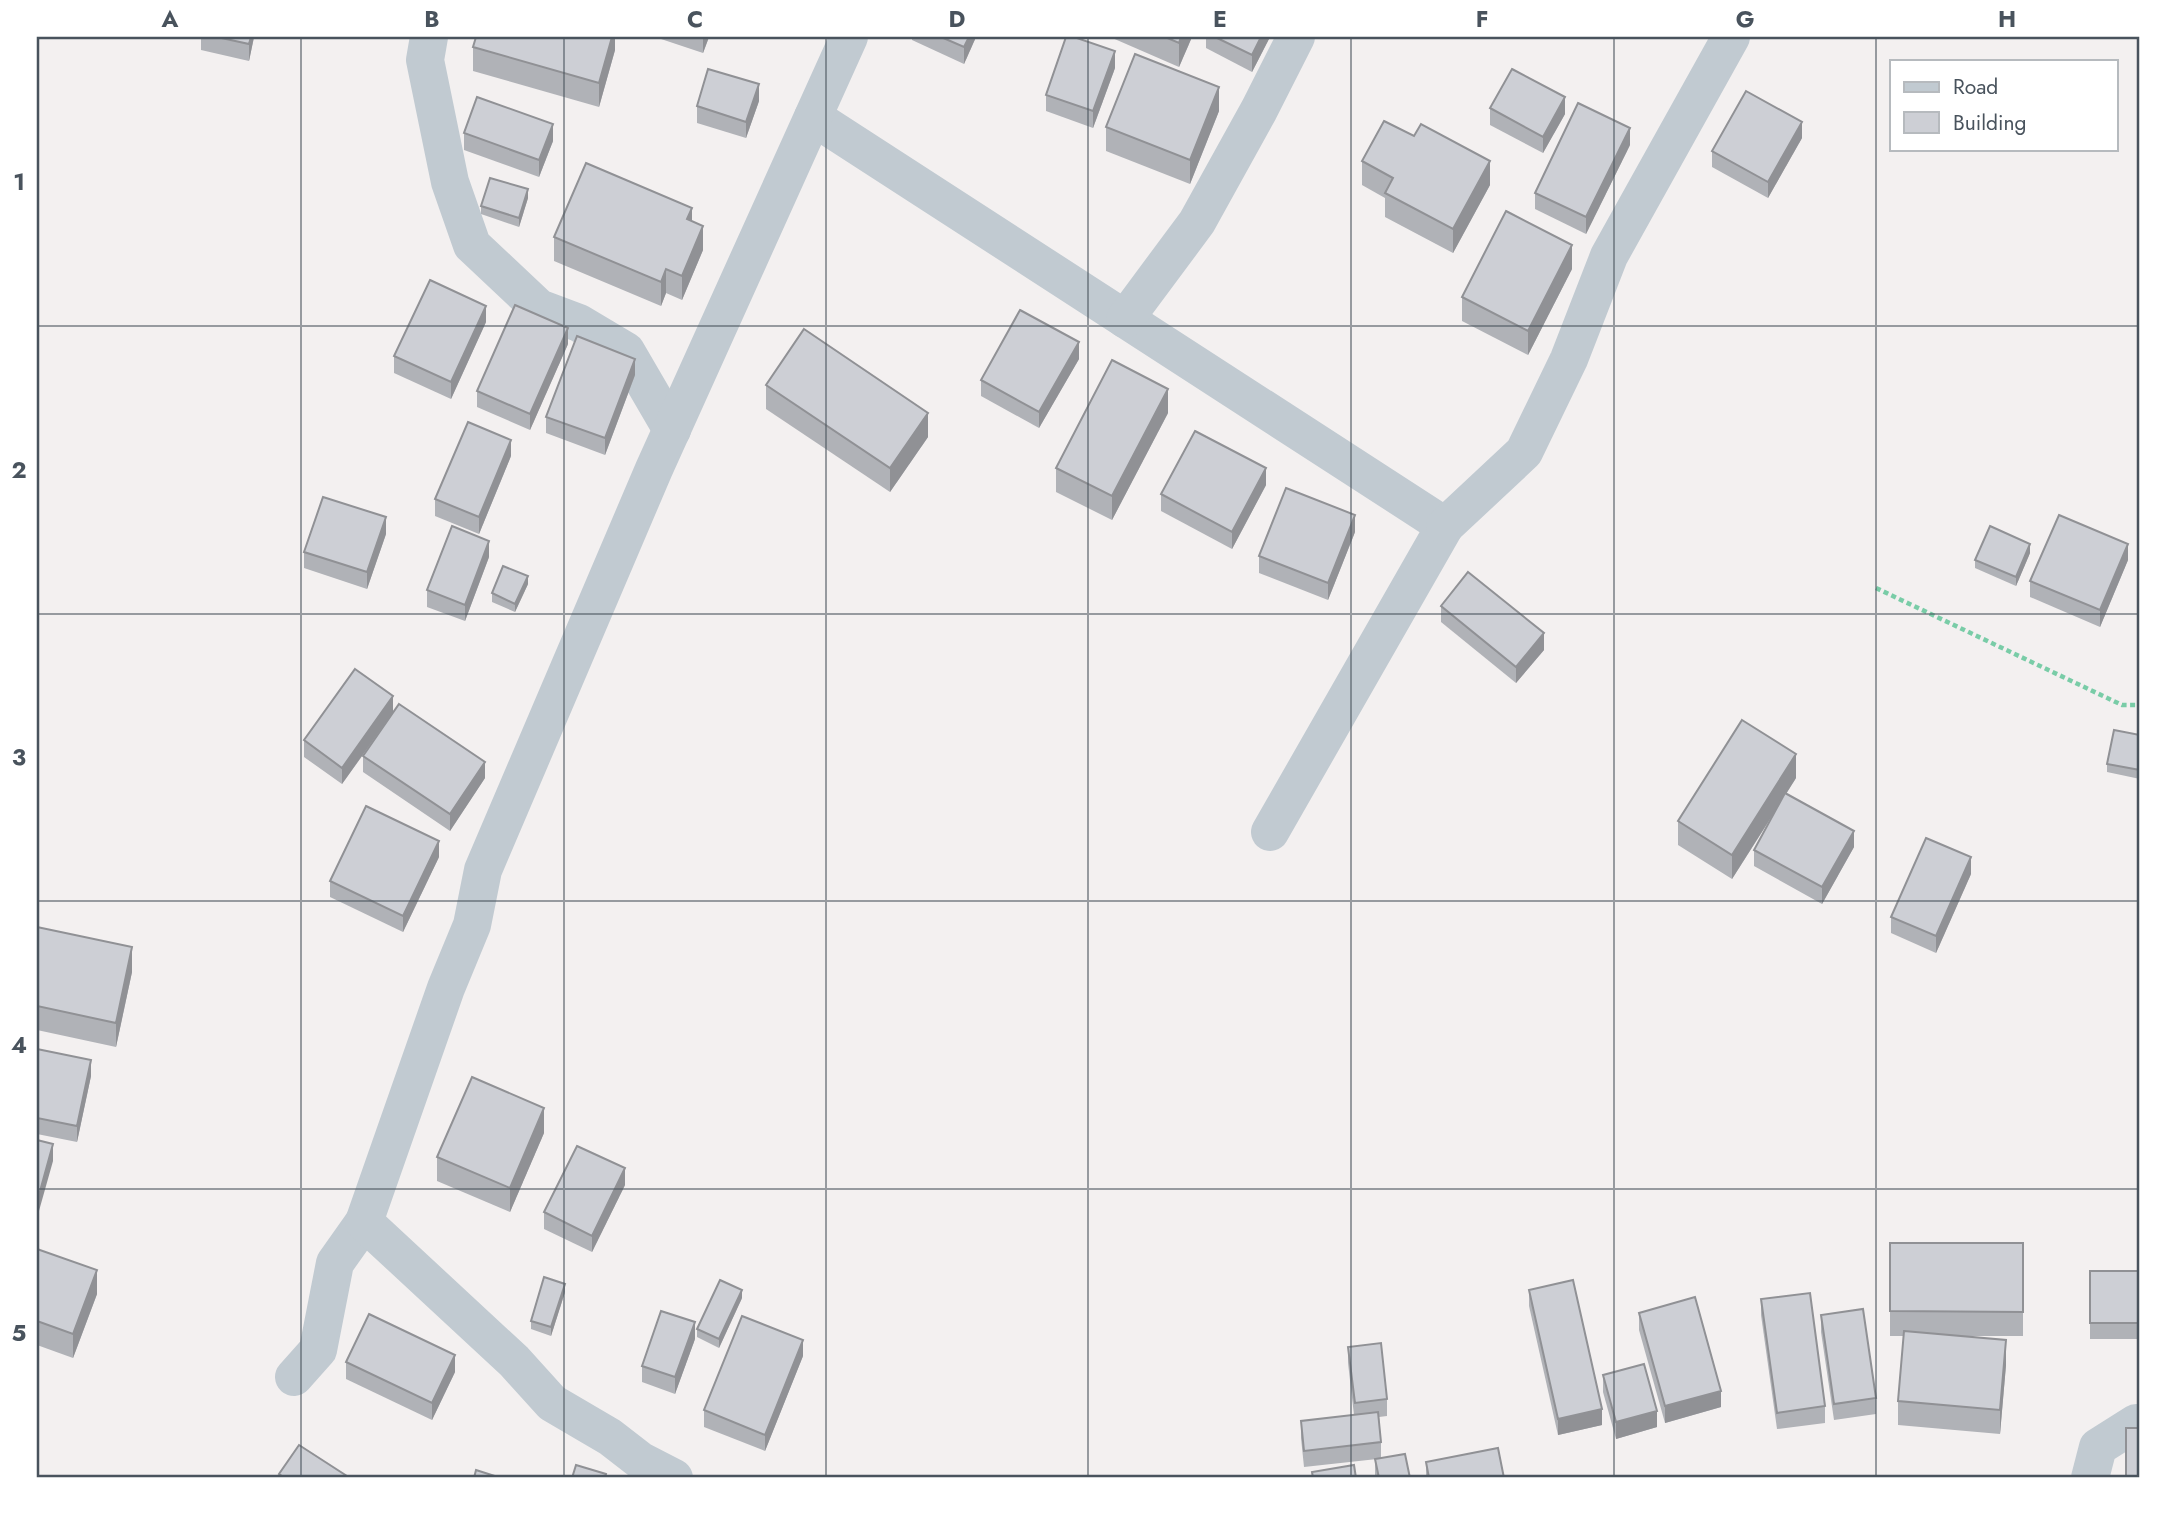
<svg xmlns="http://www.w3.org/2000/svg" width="2177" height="1515" font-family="Jost,sans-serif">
<rect width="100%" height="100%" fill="#f3f0f0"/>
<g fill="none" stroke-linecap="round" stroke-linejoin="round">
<polyline stroke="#79cca7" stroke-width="4.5" stroke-dasharray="5 3.5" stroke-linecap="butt" points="1876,588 2122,705 2140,705"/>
<g stroke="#c1cad1" stroke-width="38">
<polyline points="429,37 425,60 450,182 472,245 539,308 579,323 626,351 672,430"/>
<polyline points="813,117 1445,526 1270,832"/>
<polyline points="1125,319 1197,222 1259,110 1296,37"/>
<polyline points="1445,526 1524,452 1569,359 1609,256 1731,37"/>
<polyline points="294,1377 318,1350 335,1263 364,1222"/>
<polyline points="674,1478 641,1461 610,1437 552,1403 514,1361 364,1222 446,988 472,925 483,870 654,469 849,37"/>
<polyline points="2090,1478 2098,1447 2136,1423 2140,1423"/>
</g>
</g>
<g fill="#b0b2b7">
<polygon points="201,37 254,37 249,61 201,50"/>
<polygon points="615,37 615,50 599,107 473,71 473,47"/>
<polygon points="655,37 709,37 703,53"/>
<polygon points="912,37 976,37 964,64 912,40"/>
<polygon points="1110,37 1192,37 1179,67"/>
<polygon points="1206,37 1270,37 1252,72 1206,48"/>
<polygon points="1115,68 1093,128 1046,111 1046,95"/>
<polygon points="759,101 746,138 697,123 697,106"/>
<polygon points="1490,108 1565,114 1543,153 1490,125"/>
<polygon points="1219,111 1190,184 1106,151 1106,127"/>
<polygon points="464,133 553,141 539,177 464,150"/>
<polygon points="1802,138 1768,198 1712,167 1712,151"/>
<polygon points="1630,145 1586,234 1535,209 1535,193"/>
<polygon points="1362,161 1490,185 1453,253 1385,217 1385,198 1362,185"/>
<polygon points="528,198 519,227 481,214 481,206"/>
<polygon points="692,221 703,250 682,300 666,293 661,306 554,261 554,237"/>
<polygon points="1572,269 1528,355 1462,321 1462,297"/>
<polygon points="486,322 451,399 394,373 394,356"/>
<polygon points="568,344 530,430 477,407 477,391"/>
<polygon points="1079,359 1039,428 981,396 981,380"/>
<polygon points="635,375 605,455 546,433 546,417"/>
<polygon points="766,385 928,437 890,492 766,409"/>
<polygon points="1168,413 1112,520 1056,492 1056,468"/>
<polygon points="511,456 479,534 435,516 435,499"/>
<polygon points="1266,485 1232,549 1161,511 1161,494"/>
<polygon points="1355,532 1328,600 1259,573 1259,556"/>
<polygon points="386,534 367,589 304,568 304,552"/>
<polygon points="2030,553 2016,586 1975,568 1975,560"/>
<polygon points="489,557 465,621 427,607 427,590"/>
<polygon points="2128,560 2100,627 2030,597 2030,581"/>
<polygon points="528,584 515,612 492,602 492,593"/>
<polygon points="1441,606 1544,650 1516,683 1441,622"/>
<polygon points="393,712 485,778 450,831 363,772 363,756 391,716 342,784 304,757 304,740"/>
<polygon points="2140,735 2140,779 2107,772 2107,764"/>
<polygon points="1796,778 1786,794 1854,847 1822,904 1754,866 1754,850 1776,810 1732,879 1678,845 1678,821"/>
<polygon points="439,857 403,932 330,897 330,881"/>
<polygon points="1971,874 1936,953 1891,933 1891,917"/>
<polygon points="37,927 132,972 116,1047 37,1030"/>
<polygon points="37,1049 91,1076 77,1142 37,1134"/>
<polygon points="544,1133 510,1212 437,1181 437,1157"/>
<polygon points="625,1185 592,1252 544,1229 544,1212"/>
<polygon points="1890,1243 2023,1243 2023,1336 1954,1336 2006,1365 2000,1434 1898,1425 1898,1401 1904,1336 1890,1336"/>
<polygon points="37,1249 97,1294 73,1358 37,1345"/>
<rect x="2090" y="1271" width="50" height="68"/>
<polygon points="1529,1290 1602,1425 1558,1435 1529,1306"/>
<polygon points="565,1292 551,1336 531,1329 531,1321"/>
<polygon points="742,1298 719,1348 697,1337 697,1329"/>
<polygon points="1761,1299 1825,1406 1825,1423 1777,1429 1761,1315"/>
<polygon points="1639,1313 1721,1407 1665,1423 1639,1330"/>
<polygon points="1821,1315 1876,1398 1876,1414 1834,1420 1821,1332"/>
<polygon points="695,1339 675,1394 642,1382 642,1366"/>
<polygon points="1348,1347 1387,1399 1387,1416 1379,1417 1381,1442 1381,1458 1410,1478 1375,1478 1375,1459 1377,1459 1304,1467 1301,1438 1301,1421 1354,1415 1348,1363"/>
<polygon points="803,1356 765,1451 704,1427 704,1410"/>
<polygon points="346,1362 455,1372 432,1420 346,1379"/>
<polygon points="1603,1375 1657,1427 1616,1439 1603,1392"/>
<polygon points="1426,1462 1504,1478 1426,1478"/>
</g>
<g fill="#909195">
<polygon points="251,37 254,37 249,61 249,44"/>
<polygon points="612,37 615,37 615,50 599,107 599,83"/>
<polygon points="703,37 709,37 703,53"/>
<polygon points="969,37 976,37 964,64 964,47"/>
<polygon points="1181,37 1192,37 1179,67 1179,43"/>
<polygon points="1261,37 1270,37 1252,72 1252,55"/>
<polygon points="1115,51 1115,68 1093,128 1093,111"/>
<polygon points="759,84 759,101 746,138 746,122"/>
<polygon points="1219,87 1219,111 1190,184 1190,160"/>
<polygon points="1565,97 1565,114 1543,153 1543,137"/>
<polygon points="1802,122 1802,138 1768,198 1768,182"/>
<polygon points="553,124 553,141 539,177 539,160"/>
<polygon points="1630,128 1630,145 1586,234 1586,217"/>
<polygon points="1490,161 1490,185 1453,253 1453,229"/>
<polygon points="528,189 528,198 519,227 519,218"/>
<polygon points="692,208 692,232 687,219"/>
<polygon points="703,226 703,250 682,300 682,276"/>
<polygon points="1572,245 1572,269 1528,355 1528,331"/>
<polygon points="666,269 666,293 661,306 661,282"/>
<polygon points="486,306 486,322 451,399 451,382"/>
<polygon points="568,328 568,344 530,430 530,414"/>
<polygon points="1079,342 1079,359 1039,428 1039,412"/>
<polygon points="635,359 635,375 605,455 605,438"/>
<polygon points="1168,389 1168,413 1112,520 1112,496"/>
<polygon points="928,413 928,437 890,492 890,468"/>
<polygon points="511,440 511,456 479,534 479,517"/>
<polygon points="1266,468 1266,485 1232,549 1232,532"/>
<polygon points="1355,515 1355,532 1328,600 1328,583"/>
<polygon points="386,517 386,534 367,589 367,572"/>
<polygon points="489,541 489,557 465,621 465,605"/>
<polygon points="2030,544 2030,553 2016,586 2016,577"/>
<polygon points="2128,544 2128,560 2100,627 2100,610"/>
<polygon points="528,576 528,584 515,612 515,604"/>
<polygon points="1544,633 1544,650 1516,683 1516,667"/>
<polygon points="393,696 393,712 342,784 342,768"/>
<polygon points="1796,754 1796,778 1732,879 1732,855"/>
<polygon points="485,762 485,778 450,831 450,814"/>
<polygon points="1854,831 1854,847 1822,904 1822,887"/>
<polygon points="439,841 439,857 403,932 403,916"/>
<polygon points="1971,857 1971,874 1936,953 1936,936"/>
<polygon points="132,947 132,972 116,1047 116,1023"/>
<polygon points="91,1060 91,1076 77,1142 77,1126"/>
<polygon points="544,1108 544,1133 510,1212 510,1188"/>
<polygon points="53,1144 53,1161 37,1218 37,1202"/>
<polygon points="625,1168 625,1185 592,1252 592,1236"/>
<polygon points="97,1270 97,1294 73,1358 73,1334"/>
<polygon points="565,1284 565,1292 551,1336 551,1327"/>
<polygon points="742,1290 742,1298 719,1348 719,1339"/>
<polygon points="695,1322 695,1339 675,1394 675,1377"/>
<polygon points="803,1340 803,1356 765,1451 765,1435"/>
<polygon points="2006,1340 2006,1365 2000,1434 2000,1410"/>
<polygon points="455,1355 455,1372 432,1420 432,1403"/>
<polygon points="1721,1391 1721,1407 1665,1423 1665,1406"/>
<polygon points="1602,1409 1602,1425 1558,1435 1558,1419"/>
<polygon points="1657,1411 1657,1427 1616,1439 1616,1422"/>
</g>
<g fill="#cdcfd5" stroke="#909195" stroke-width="2">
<polygon points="217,37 251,37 249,44"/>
<polygon points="476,37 612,37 599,83 473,47"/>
<polygon points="941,37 969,37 964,47"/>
<polygon points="1066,37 1074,37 1115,51 1093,111 1046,95"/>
<polygon points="1165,37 1181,37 1179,43"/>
<polygon points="1215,37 1261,37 1252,55"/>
<polygon points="1135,54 1219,87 1190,160 1106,127"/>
<polygon points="708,69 759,84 746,122 697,106"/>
<polygon points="1512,69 1565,97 1543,137 1490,108"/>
<polygon points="1746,91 1802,122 1768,182 1712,151"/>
<polygon points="477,97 553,124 539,160 464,133"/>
<polygon points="1578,103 1630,128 1586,217 1535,193"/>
<polygon points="1384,121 1414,136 1421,124 1490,161 1453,229 1385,193 1393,178 1362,161"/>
<polygon points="586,163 692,208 687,219 703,226 682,276 666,269 661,282 554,237"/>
<polygon points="490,178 528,189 519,218 481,206"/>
<polygon points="1506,211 1572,245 1528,331 1462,297"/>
<polygon points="430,280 486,306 451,382 394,356"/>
<polygon points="515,305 568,328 530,414 477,391"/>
<polygon points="1020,310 1079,342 1039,412 981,380"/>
<polygon points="804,329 928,413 890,468 766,385"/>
<polygon points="577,336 635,359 605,438 546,417"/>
<polygon points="1112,360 1168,389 1112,496 1056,468"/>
<polygon points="468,422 511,440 479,517 435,499"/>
<polygon points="1195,431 1266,468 1232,532 1161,494"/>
<polygon points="1286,488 1355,515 1328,583 1259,556"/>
<polygon points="323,497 386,517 367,572 304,552"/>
<polygon points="2059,515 2128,544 2100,610 2030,581"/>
<polygon points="452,526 489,541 465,605 427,590"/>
<polygon points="1990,526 2030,544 2016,577 1975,560"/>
<polygon points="503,566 528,576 515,604 492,593"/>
<polygon points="1468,572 1544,633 1516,667 1441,606"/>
<polygon points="355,669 393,696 342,768 304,740"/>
<polygon points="399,704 485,762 450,814 363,756"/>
<polygon points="1742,720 1796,754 1732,855 1678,821"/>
<polygon points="2114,730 2140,735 2140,770 2107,764"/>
<polygon points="1785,793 1854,831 1822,887 1754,850"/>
<polygon points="366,806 439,841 403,916 330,881"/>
<polygon points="1926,838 1971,857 1936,936 1891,917"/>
<polygon points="37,927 132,947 116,1023 37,1006"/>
<polygon points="37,1049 91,1060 77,1126 37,1118"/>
<polygon points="472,1077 544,1108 510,1188 437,1157"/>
<polygon points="37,1140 53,1144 37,1202"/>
<polygon points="577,1146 625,1168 592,1236 544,1212"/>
<polygon points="1890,1243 2023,1243 2023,1312 1890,1311"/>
<polygon points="37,1249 97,1270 73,1334 37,1321"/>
<rect x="2090" y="1271" width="50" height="52"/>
<polygon points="544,1277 565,1284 551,1327 531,1321"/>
<polygon points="720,1280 742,1290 719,1339 697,1329"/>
<polygon points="1573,1280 1602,1409 1558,1419 1529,1290"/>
<polygon points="1810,1293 1825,1406 1777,1413 1761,1299"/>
<polygon points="1695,1297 1721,1391 1665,1406 1639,1313"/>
<polygon points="1863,1309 1876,1398 1834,1404 1821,1315"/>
<polygon points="661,1311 695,1322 675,1377 642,1366"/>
<polygon points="369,1314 455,1355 432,1403 346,1362"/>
<polygon points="742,1316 803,1340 765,1435 704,1410"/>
<polygon points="1904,1331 2006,1340 2000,1410 1898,1401"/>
<polygon points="1381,1343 1387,1399 1355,1403 1348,1347"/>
<polygon points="1644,1364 1657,1411 1616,1422 1603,1375"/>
<polygon points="1378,1412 1381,1442 1304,1451 1301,1421"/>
<rect x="2126" y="1428" width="14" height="50"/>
<polygon points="299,1445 350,1478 285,1478 279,1474"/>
<polygon points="1498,1448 1504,1478 1429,1478 1426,1462"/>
<polygon points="1405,1454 1410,1478 1379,1478 1375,1459"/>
<polygon points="576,1465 606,1474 605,1478 572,1478"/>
<polygon points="1354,1465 1356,1478 1313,1478 1312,1472"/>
<polygon points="476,1470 501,1478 474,1478"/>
</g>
<path fill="none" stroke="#49535d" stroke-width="2" stroke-opacity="0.55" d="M301 37V1478M564 37V1478M826 37V1478M1088 37V1478M1351 37V1478M1614 37V1478M1876 37V1478M37 326H2140M37 614H2140M37 901H2140M37 1189H2140"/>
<rect width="2177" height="1515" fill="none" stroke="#ffffff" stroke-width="77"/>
<rect x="1890" y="60" width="228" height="91" fill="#ffffff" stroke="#b6babe" stroke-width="2"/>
<rect x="1904" y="82" width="35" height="10" fill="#c1cad1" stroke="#b6babe" stroke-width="2"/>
<text x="1953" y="94" font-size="21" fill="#49535d">Road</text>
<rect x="1904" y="112" width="35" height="21" fill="#cdcfd5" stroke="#b6babe" stroke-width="2"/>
<text x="1953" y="130" font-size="21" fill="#49535d">Building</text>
<rect x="38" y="38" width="2100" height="1438" fill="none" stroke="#49535d" stroke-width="2.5"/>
<g font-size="23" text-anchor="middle" font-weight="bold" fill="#49535d">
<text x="170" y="27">A</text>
<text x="432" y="27">B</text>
<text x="695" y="27">C</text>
<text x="957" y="27">D</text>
<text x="1220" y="27">E</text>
<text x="1482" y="27">F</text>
<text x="1745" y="27">G</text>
<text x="2007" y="27">H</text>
<text x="19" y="190">1</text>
<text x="19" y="478">2</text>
<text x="19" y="765">3</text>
<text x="19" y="1053">4</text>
<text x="19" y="1341">5</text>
</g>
</svg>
